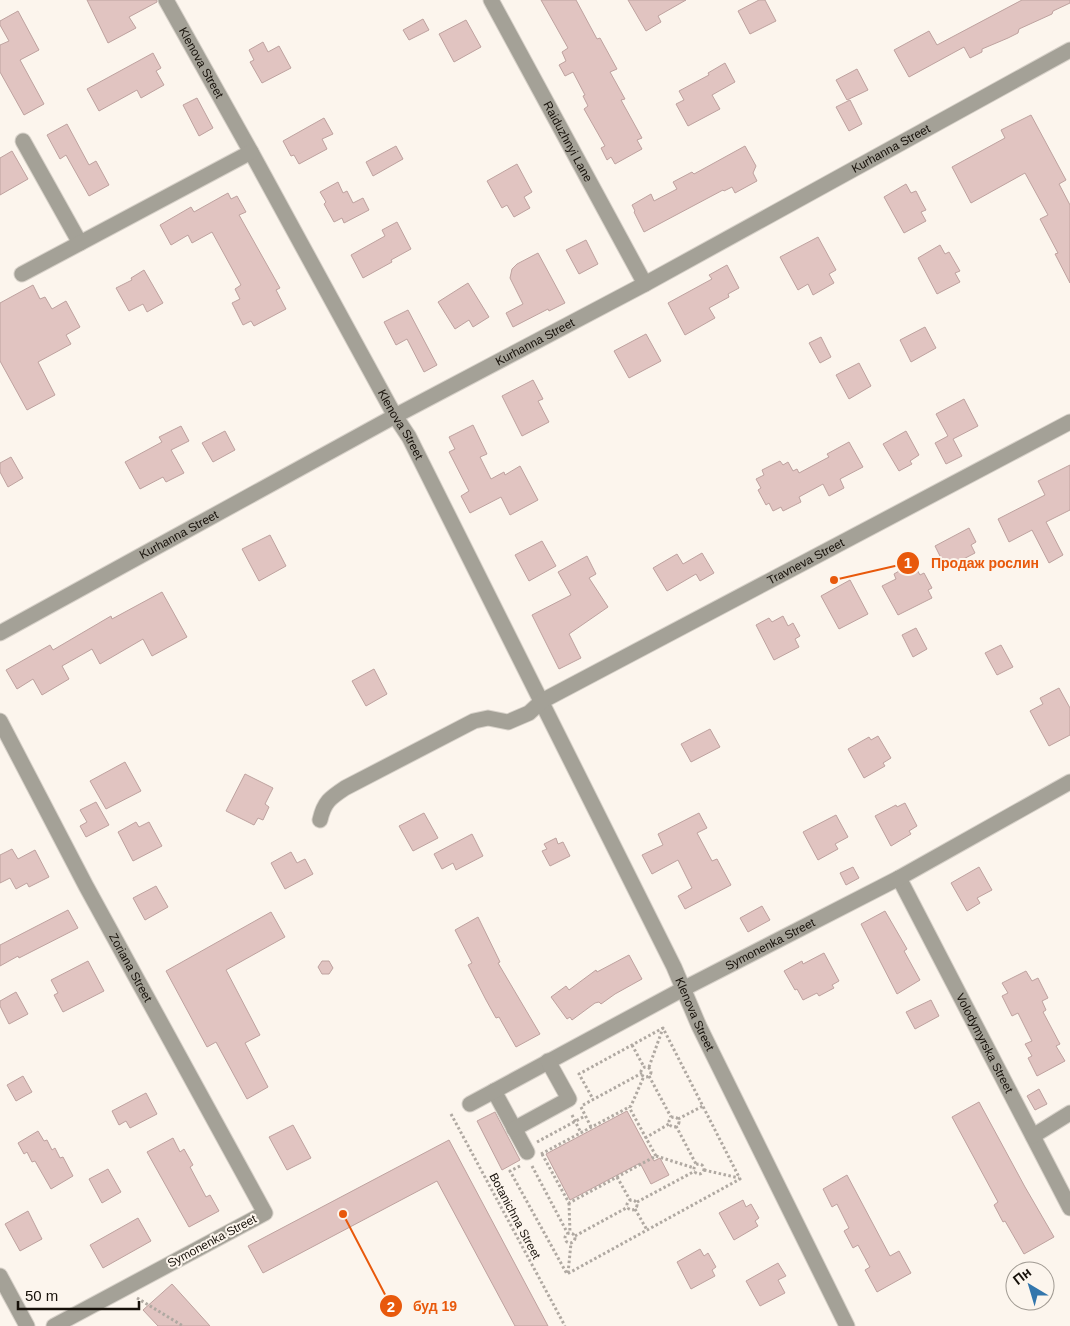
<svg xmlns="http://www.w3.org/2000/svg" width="1070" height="1326" font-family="Arial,sans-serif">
<rect width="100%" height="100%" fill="#fcf5ed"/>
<g fill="#e1c4c1" stroke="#bea29f">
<polygon points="87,0 157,0 157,2 129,17 136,28 108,43"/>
<polygon points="541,0 576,0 597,39 600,38 617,69 610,72 625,99 621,100 642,138 637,140 642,149 615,164 611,157 607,160 601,148 605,146 584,109 588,106 583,96 585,95 573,72 565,76 559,65 566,61 562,52 568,48"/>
<polygon points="628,0 686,0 658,16 661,22 646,31"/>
<polygon points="759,0 765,0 776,21 750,34 738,11"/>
<polygon points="1022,0 1070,0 1070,3 1053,11 1052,14 1019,29 1018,33 1008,38 982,49 982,52 970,58 964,47 909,77 894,50 929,31 937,45"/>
<polygon points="18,11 39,50 20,60 44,104 24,115 0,72 0,45 9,41 0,25 0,21"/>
<polygon points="423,19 429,30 409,40 403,30"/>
<polygon points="466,20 481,47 454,62 439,34"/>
<polygon points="263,42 268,52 279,46 291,68 262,83 250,62 254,60 249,50"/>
<polygon points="153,53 161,68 156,71 164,85 141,98 137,90 99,111 87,89"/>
<polygon points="725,63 735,82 712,95 720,109 688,126 676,104 684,100 679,91 709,75 708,73"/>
<polygon points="857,69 868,90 847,100 836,80"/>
<polygon points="197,98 213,128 199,136 183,105"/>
<polygon points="850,100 862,124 849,131 836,107"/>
<polygon points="1031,115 1066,180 1059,184 1070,205 1070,283 1055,254 1058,253 1040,219 1048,215 1025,173 971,203 952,167 1005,138 1001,130"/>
<polygon points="324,118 333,134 322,139 327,149 299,164 294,155 291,156 283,141"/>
<polygon points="67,124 89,165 96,161 109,185 89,196 66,155 60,159 47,135"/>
<polygon points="396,146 403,159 373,176 366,162"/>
<polygon points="745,146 756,166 753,173 757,181 735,193 732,187 724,191 723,190 644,232 634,212 635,211 632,205 651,194 654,201 677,189 673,182 692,172 694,174"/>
<polygon points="12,151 28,179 0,195 0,158"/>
<polygon points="517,164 532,192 524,197 530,208 514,217 507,205 502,208 487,181"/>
<polygon points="338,182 343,193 347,191 353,203 363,198 369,210 344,223 342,218 334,222 324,204 326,202 320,192"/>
<polygon points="906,184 911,193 916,191 921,201 926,210 921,212 926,221 904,233 884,197"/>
<polygon points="228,193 231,199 237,196 246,212 239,215 280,288 276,290 286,309 254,326 251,321 243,325 232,303 240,299 235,289 241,285 212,232 192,243 188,235 171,245 160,225 191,207 194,212"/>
<polygon points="397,222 411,249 391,260 392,262 363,278 351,255 385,236 382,230"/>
<polygon points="818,237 836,270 829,274 834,283 813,295 808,284 798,290 780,257"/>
<polygon points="586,240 598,264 579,274 566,250"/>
<polygon points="940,245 945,254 949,252 960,271 955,273 960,282 937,294 918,258"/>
<polygon points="538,253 565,303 549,311 548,309 513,327 506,313 523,304 510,278 512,269 517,264"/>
<polygon points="727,265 739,288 728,294 729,297 709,308 715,318 685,335 668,303 712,279 709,275"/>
<polygon points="144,270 163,303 147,312 143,304 129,311 116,288 132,280 131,278"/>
<polygon points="468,283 489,317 473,327 469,320 455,329 438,302"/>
<polygon points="33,285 40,299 45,297 52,309 66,301 80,327 66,335 71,344 38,362 55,395 27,410 0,361 0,303"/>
<polygon points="408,310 437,365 424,372 407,339 396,345 384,322"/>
<polygon points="925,327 936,348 911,362 900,340"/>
<polygon points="646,334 661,361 629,378 614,351"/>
<polygon points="821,337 831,357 820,363 809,343"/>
<polygon points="859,363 871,386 849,399 836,375"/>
<polygon points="533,380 543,399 538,401 549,422 522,436 502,396"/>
<polygon points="964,399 978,426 953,439 962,456 946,464 935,443 948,436 936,414"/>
<polygon points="473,425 487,454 480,457 491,479 504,472 505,475 520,466 538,500 510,515 501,497 470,513 461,496 469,491 449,452 455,449 449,437"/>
<polygon points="181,426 189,441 171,450 184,473 166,482 163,477 140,489 125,462 162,442 159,437"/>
<polygon points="225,431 235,450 213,462 202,443"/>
<polygon points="906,431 919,455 910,461 912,464 899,471 883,444"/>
<polygon points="849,442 863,467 840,479 844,488 829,496 823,484 799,497 801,502 783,511 781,507 773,511 769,503 766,505 758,490 761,488 756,479 764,475 762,470 780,461 783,465 788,462 793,471 797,469 799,473 829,457 827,454"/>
<polygon points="11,457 23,478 8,487 0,472 0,463"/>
<polygon points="1070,465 1070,510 1046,522 1063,555 1049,563 1032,530 1009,542 998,519 1045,495 1038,481"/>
<polygon points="969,528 976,542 971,545 975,553 946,568 935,546"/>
<polygon points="270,535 286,566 259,581 242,549"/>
<polygon points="542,541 556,566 529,581 515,555"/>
<polygon points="702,553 714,573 700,581 696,574 667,591 653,568 677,554 683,564"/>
<polygon points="587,556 596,574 589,578 608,607 569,634 581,658 559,669 532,615 571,595 558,572"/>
<polygon points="906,567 909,572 916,568 920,575 924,573 932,588 928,590 932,598 898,615 882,586 896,579 894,574"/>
<polygon points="850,580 868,614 839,629 821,596"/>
<polygon points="162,592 187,637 152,656 143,639 100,664 92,649 62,666 69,679 42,695 33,679 17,689 6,670 50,645 53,650 111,616 112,619"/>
<polygon points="783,616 788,626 793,623 800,636 795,639 799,647 774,660 756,625 769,618 772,622"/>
<polygon points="916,628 927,649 913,657 902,635"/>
<polygon points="1001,645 1013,667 997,675 985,653"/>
<polygon points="374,669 387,694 366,706 352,681"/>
<polygon points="1059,688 1070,708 1070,735 1049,746 1030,711 1043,704 1040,698"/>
<polygon points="710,729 720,747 691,762 681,744"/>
<polygon points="878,736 891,758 883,763 885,766 864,778 848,749 869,737 871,740"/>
<polygon points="125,762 141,791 106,809 90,781"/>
<polygon points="245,774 273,788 265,804 269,807 263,820 258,818 254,825 226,811"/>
<polygon points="96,802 109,825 86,837 80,826 87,822 80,810"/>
<polygon points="905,803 917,826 909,831 911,834 891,846 875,816 896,805 897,807"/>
<polygon points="424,813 438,838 413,851 399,826"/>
<polygon points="699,813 707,828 697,833 712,861 717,859 731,885 685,909 678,896 692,888 678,860 652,874 642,855 663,845 658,834"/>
<polygon points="836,815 848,837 835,844 838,849 818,860 803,832"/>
<polygon points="136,822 139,827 149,822 162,846 133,861 118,832"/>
<polygon points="472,834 483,856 456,870 453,863 442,869 434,854"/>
<polygon points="556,838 558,844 563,842 570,856 550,866 542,851 547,849 544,844"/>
<polygon points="12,849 18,859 35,850 49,877 29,887 27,883 16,889 10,878 0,883 0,855"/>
<polygon points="291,852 297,863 305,859 313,874 285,889 271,863"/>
<polygon points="853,867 859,878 846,885 840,873"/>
<polygon points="979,867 992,890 977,898 980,903 967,911 951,883"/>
<polygon points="156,886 168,907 145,920 133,898"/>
<polygon points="762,906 770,920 748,932 740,918"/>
<polygon points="68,910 78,928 19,958 18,956 0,966 0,945"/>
<polygon points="885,911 907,949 904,951 920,980 897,994 861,924"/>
<polygon points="271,912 285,937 226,970 260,1035 245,1043 268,1087 247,1099 216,1042 207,1047 166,971"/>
<polygon points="478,917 500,962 498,963 540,1034 516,1047 499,1017 496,1018 486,1000 468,965 472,963 455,930"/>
<polygon points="824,953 839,981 832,985 834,988 819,996 817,993 803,1000 797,989 795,990 784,971 802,961 803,964"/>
<polygon points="629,955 642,979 615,994 601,1004 599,1002 595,1003 572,1020 570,1017 567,1019 551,997 566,986 569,990 596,970 597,972"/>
<polygon points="88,961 104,991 63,1012 54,995 58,993 51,980"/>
<polygon points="322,961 329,961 333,968 329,974 322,974 318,967"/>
<polygon points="1026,971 1032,981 1038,978 1048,998 1042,1001 1046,1010 1043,1012 1060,1044 1056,1046 1065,1061 1037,1076 1028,1058 1032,1056 1025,1044 1032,1041 1018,1013 1012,1016 1002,996 1008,993 1002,983"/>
<polygon points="16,992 28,1014 9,1024 0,1006 0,1001"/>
<polygon points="931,1000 939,1016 915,1029 906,1012"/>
<polygon points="23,1076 32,1092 16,1101 7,1085"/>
<polygon points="1039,1089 1047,1104 1035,1110 1027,1096"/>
<polygon points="146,1093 157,1114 130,1128 126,1121 119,1125 112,1111"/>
<polygon points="979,1102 1025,1187 1054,1237 1024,1254 1005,1221 1003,1222 994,1205 998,1202 952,1117"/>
<polygon points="627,1111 654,1161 660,1158 669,1175 651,1184 640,1163 570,1200 546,1154"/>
<polygon points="495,1112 520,1160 502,1170 477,1121"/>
<polygon points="293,1125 311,1158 287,1170 269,1137"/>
<polygon points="38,1131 44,1141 47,1140 52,1150 55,1148 60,1158 63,1157 73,1176 51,1189 35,1161 32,1162 27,1152 24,1154 18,1143"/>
<polygon points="173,1138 180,1152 184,1149 193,1165 190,1167 206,1197 210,1195 219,1211 189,1227 147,1152"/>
<polygon points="449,1140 548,1326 515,1326 437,1181 263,1273 248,1246"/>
<polygon points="108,1169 121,1192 102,1203 89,1179"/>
<polygon points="847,1175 890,1256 899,1251 911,1273 877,1292 865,1270 870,1267 858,1245 853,1248 844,1231 849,1228 837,1204 832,1207 823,1189"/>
<polygon points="743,1200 746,1207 751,1204 759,1218 755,1221 758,1226 734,1240 719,1213"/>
<polygon points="28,1211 42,1239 20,1251 5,1224"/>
<polygon points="138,1218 151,1241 103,1268 90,1245"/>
<polygon points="700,1249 704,1256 708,1253 716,1267 712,1270 715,1276 691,1289 677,1262"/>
<polygon points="778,1263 786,1276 778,1280 785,1293 760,1306 746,1281"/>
<polygon points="172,1284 210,1326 158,1326 143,1310"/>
</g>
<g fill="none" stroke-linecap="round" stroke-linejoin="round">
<defs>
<g id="minor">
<path id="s1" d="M166 0 251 152 395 416 409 437 674 967 699 1026 847 1326"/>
<path id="s2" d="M491 0 645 284"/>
<polyline points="23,141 80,243"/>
<polyline points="22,274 251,152"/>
<path id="s3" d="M0 633 395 416 645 284 1070 50"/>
<path id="s4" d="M0 721 86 886 265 1213 54 1326"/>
<path id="s5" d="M320 820C324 802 330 798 345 788L474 721 488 718 508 722 529 713 542 701 1070 422"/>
<path id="s6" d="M899 878 1070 1208"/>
<polyline points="494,1091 527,1152"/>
<path id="s7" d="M470 1104 683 989 899 878 1070 782"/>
<polyline points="514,1129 569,1099 548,1061"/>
<polyline points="1033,1136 1070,1113"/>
<polyline points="0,1276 27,1326"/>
</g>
</defs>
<use href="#minor" stroke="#d7d1c9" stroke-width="17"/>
<g stroke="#b0a9a2" stroke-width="3" stroke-dasharray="2.5 2.5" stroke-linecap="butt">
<polyline points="632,1045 644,1067"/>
<polyline points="649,1067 663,1028"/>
<circle cx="646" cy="1072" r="5"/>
<polyline points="649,1076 671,1117"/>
<polyline points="583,1105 642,1073"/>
<polyline points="581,1107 591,1127"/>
<polyline points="451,1114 565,1326"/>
<polyline points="572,1115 581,1133"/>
<circle cx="674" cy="1122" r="5"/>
<polyline points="678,1119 703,1106"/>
<polyline points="676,1126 696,1164"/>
<polyline points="645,1138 669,1124"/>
<polyline points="537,1142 585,1116"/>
<polyline points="541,1154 631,1106 644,1076"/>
<polyline points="542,1154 569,1203 656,1156 629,1107"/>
<polyline points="656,1156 694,1168"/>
<circle cx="699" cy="1169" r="5"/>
<polyline points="520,1166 510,1171 567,1274 740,1179 663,1028 579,1074 593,1099"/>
<polyline points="532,1166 568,1234"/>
<polyline points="704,1170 739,1178"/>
<polyline points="617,1177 630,1200"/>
<circle cx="632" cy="1205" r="5"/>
<polyline points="637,1202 695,1171"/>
<polyline points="569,1203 570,1233"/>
<polyline points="635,1209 647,1230"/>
<circle cx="570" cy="1238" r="5"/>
<polyline points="575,1236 628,1207"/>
<polyline points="568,1273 571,1243"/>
<polyline points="137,1298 183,1326"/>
</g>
<use href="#minor" stroke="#a4a197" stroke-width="15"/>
</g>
<g text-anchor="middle" stroke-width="4" stroke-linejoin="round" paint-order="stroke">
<g font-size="12" fill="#17110a" stroke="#fcf5ed">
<text dy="4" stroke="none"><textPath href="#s1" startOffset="72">Klenova Street</textPath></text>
<text dy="4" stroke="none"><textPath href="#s2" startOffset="161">Raiduzhnyi Lane</textPath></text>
<text dy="4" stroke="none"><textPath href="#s3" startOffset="1014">Kurhanna Street</textPath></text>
<text dy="4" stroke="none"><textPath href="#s3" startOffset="609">Kurhanna Street</textPath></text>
<text dy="4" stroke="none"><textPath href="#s1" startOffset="485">Klenova Street</textPath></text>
<text dy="4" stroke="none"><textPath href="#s3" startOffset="204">Kurhanna Street</textPath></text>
<text dy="4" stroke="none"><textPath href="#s5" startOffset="561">Travneva Street</textPath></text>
<text dy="4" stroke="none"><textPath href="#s7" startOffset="340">Symonenka Street</textPath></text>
<text dy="4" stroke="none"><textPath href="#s4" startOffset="279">Zoriana Street</textPath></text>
<text dy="4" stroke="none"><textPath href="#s1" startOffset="1144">Klenova Street</textPath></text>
<text dy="4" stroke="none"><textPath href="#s6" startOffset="186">Volodymyrska Street</textPath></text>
<text transform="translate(515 1216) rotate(62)" y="4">Botanichna Street</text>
<text transform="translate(212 1241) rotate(-28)" y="4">Symonenka Street</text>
</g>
</g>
<path fill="none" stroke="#e8590c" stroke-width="2" d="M834 580L908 563M343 1214L391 1306"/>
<g fill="#e8590c" stroke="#fcf5ed" stroke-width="2">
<circle cx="834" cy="580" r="5"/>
<circle cx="343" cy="1214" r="5"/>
<circle cx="908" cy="563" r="12"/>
<circle cx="391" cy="1306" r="12"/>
</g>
<g font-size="15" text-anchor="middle" font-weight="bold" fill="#fff">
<text x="908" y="568">1</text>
<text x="391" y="1312">2</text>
</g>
<g font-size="14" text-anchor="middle" font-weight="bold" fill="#e8590c" stroke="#fcf5ed" stroke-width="4" stroke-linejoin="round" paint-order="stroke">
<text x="985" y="568">Продаж рослин</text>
<text x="435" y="1311">буд 19</text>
</g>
<g transform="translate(1030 1286) rotate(322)"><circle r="24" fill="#fcf5ed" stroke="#a09a92"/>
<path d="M0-4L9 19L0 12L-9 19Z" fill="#3376ac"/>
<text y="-8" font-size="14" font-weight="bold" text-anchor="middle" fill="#17110a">Пн</text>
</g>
<path d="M18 1301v8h121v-8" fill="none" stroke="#17110a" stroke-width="2.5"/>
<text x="25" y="1301" font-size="15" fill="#17110a" stroke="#fcf5ed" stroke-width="4" paint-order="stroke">50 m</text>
</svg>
